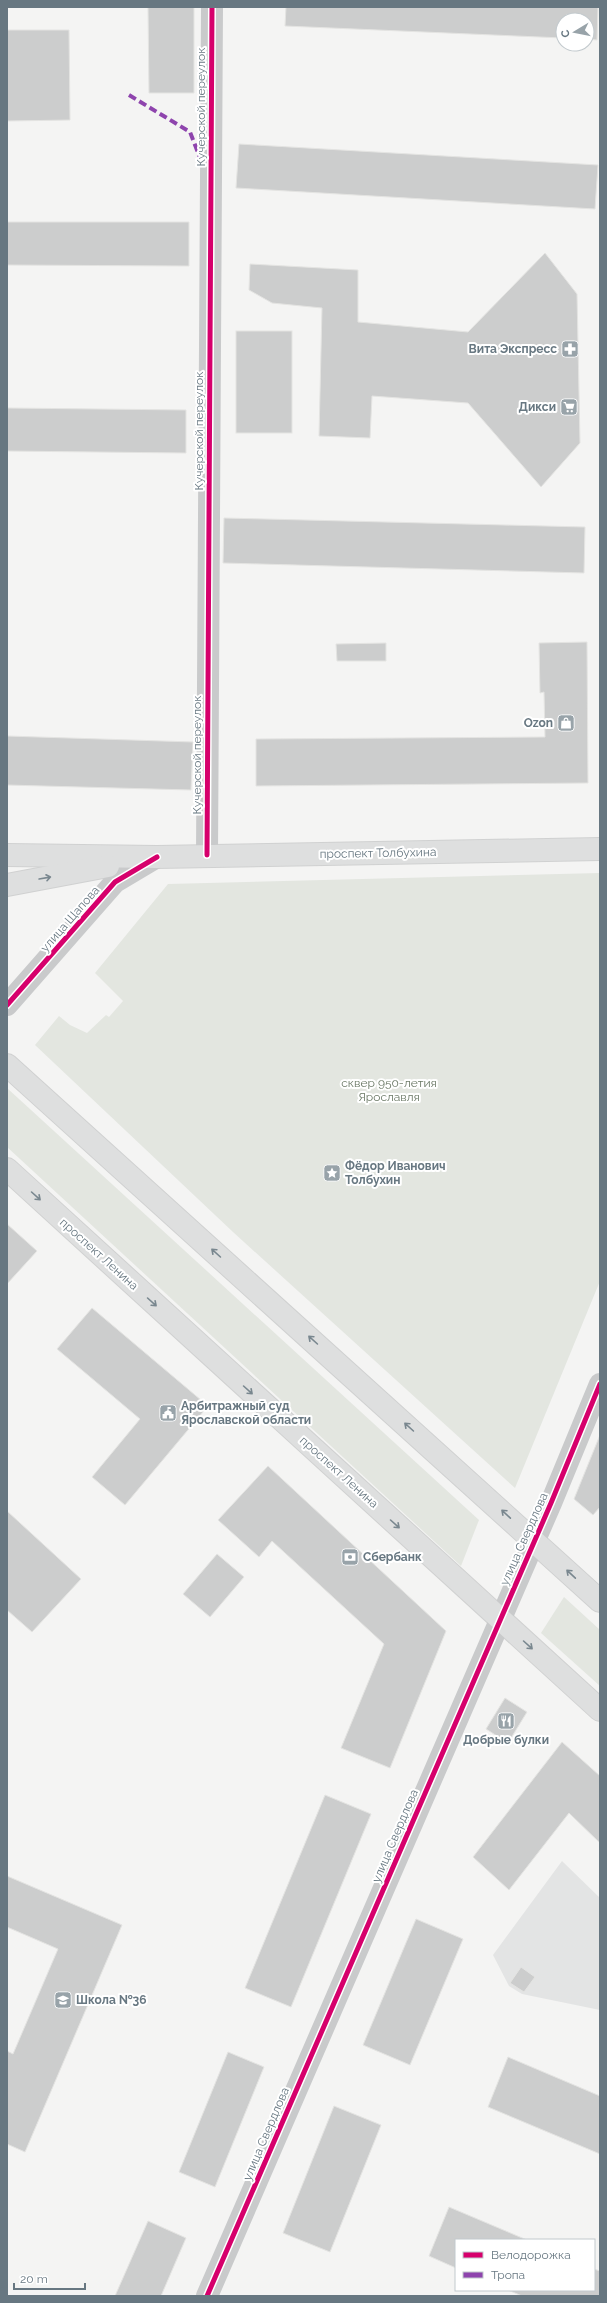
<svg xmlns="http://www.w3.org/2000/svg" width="607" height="2303" font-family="Raleway,sans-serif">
<rect width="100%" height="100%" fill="#f4f4f3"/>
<polygon fill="#e3e4e4" points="562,1861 600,1898 600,2010 522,1994 509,1986 493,1955"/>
<g fill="#e3e6e0">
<polygon points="600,873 600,1281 515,1488 233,1232 35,1045 59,1016 70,1025 87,1033 106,1015 109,1017 123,1001 95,973 168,884"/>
<polygon points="7,1088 479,1520 461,1566 7,1147"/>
<polygon points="564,1597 600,1630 600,1686 541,1633"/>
</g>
<g fill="#cccdcd" stroke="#e4e4e2">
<polygon points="148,7 194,7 194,93 149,93"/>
<polygon points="286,7 598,7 597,40 587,39 587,20 563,20 563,38 285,26"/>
<polygon points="7,30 69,30 70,120 7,121"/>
<polygon points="239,144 598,165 595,209 236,188"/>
<polygon points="7,222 189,222 189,266 7,265"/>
<polygon points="545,253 577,294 580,443 541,487 468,403 372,396 370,438 319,436 322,308 272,303 249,290 250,264 358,270 358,322 468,332"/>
<rect x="236" y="331" width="56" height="102"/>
<polygon points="7,408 186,410 186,453 7,451"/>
<polygon points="224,518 585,527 584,573 223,563"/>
<polygon points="587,642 588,783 256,786 256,739 545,737 544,692 540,693 539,643"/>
<polygon points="386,643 386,661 337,661 336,644"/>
<polygon points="7,736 193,742 191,790 7,785"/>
<polygon points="7,1224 37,1251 7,1284"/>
<polygon points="92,1308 208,1406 125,1505 92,1477 140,1419 57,1349"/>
<polygon points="600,1435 600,1507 593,1515 574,1499"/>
<polygon points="268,1466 446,1631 390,1768 341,1748 384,1644 272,1541 259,1557 218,1520"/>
<polygon points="7,1511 81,1579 32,1632 7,1610"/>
<polygon points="217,1554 244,1577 210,1617 183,1594"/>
<polygon points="505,1698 527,1712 508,1743 486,1729"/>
<polygon points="562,1742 600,1776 600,1843 569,1813 509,1890 473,1857"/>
<polygon points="325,1795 371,1814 291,2007 245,1988"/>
<polygon points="7,1876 122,1925 25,2152 7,2144 7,2051 13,2054 58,1949 7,1927"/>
<polygon points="416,1919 463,1939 410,2065 363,2045"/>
<polygon points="521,1967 535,1977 524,1992 510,1983"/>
<polygon points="228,2052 264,2067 215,2187 179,2172"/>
<polygon points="508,2057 600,2096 600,2154 488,2107"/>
<polygon points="334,2106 381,2125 330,2252 283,2233"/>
<polygon points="449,2207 527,2240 456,2240 456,2268 429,2256"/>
<polygon points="148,2221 186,2238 161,2296 115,2296"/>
<polygon points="594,2269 600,2271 600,2296 522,2296 508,2290 594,2290"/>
</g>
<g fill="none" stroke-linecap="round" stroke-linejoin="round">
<defs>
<g id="major">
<polyline points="7,855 157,857 600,849"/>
<polyline points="7,885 108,866"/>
<polyline points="7,1065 600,1601"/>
<polyline points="7,1169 600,1710"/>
</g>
</defs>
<use href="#major" stroke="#d0d1d1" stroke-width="24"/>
<g stroke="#c9cacb" stroke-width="22">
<polyline points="207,855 212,7"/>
<polyline points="7,1005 115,882 157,857"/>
<polyline points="207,2296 551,1503 600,1384"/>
</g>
<use href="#major" stroke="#dedfdf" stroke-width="22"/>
<polyline stroke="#8e44ad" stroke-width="4" stroke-dasharray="8 4" stroke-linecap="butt" points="129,95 190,132 202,163"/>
<defs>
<g id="cycleway">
<polyline points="207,855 212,7"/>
<polyline points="7,1005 115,882 157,857"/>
<polyline points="207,2296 551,1503 600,1384"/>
</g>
</defs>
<use href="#cycleway" stroke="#fff" stroke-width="8"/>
<use href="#cycleway" stroke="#d6006c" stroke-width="5"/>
</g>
<defs><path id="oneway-shaft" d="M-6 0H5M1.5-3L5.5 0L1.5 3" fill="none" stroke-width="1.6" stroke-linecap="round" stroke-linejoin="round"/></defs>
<g stroke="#79878f">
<use href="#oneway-shaft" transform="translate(45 878) rotate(-10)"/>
<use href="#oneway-shaft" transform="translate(36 1196) rotate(42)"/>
<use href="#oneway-shaft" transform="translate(216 1253) rotate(-138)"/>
<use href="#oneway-shaft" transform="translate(152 1302) rotate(42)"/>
<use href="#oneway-shaft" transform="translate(313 1340) rotate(-138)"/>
<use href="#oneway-shaft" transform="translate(248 1390) rotate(42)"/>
<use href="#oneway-shaft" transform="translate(409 1427) rotate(-138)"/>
<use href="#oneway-shaft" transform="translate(506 1514) rotate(-137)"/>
<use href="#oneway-shaft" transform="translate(395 1524) rotate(42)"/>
<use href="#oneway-shaft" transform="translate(571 1574) rotate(-137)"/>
<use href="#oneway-shaft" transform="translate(528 1645) rotate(42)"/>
</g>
<defs>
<symbol id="pharmacy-square" viewBox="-11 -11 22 22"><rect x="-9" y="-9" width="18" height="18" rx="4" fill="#98a3a9" stroke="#fff"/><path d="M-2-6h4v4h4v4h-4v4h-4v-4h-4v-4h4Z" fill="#fff"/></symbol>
<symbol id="supermarket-square" viewBox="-11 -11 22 22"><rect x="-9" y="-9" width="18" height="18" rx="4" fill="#98a3a9" stroke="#fff"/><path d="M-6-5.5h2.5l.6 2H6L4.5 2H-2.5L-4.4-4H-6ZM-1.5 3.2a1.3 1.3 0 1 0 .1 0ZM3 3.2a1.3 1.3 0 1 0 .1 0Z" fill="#fff"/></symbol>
<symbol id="shop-square" viewBox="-11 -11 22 22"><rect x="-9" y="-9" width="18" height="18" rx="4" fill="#98a3a9" stroke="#fff"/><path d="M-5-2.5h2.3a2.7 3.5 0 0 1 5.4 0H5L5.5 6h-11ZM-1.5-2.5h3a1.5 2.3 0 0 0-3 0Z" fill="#fff"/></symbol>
<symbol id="sight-square" viewBox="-11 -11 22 22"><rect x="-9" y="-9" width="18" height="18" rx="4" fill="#98a3a9" stroke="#fff"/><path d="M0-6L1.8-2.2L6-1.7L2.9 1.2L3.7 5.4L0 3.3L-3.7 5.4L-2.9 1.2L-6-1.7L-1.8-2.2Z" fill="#fff"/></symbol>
<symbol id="civic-square" viewBox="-11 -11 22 22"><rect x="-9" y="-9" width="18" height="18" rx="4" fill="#98a3a9" stroke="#fff"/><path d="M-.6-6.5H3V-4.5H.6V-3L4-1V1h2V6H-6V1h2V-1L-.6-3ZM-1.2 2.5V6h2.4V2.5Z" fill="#fff"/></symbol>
<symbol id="bank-square" viewBox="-11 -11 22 22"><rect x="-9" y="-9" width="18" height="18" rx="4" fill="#98a3a9" stroke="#fff"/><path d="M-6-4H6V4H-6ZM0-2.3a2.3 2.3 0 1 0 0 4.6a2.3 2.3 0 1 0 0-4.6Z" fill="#fff"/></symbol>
<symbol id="restaurant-square" viewBox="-11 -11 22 22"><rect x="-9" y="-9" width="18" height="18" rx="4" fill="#98a3a9" stroke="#fff"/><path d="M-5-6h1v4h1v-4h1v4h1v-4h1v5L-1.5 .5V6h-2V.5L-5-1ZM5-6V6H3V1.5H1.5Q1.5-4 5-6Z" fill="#fff"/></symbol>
<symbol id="school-square" viewBox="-11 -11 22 22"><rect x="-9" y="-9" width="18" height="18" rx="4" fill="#98a3a9" stroke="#fff"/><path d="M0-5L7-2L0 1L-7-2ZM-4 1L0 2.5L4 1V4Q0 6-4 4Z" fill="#fff"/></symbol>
</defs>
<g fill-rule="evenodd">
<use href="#pharmacy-square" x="560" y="339" width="20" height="20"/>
<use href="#supermarket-square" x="559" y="397" width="20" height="20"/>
<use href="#shop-square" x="556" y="713" width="20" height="20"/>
<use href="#sight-square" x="322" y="1163" width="20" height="20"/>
<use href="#civic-square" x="158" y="1403" width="20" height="20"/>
<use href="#bank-square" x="340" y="1547" width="20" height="20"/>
<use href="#restaurant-square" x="496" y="1711" width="20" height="20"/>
<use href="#school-square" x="53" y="1990" width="20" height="20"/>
</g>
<g text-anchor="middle" stroke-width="4" stroke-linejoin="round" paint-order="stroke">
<g font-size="12" fill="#677781" stroke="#fff">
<text transform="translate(201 107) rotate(-90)" y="4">Кучерской переулок</text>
<text transform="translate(199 431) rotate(-90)" y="4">Кучерской переулок</text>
<text transform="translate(197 755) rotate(-90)" y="4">Кучерской переулок</text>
<text transform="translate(378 853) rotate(-1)" y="4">проспект Толбухина</text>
<text transform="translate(70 919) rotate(-49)" y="4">улица Щапова</text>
<text transform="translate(99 1254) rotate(42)" y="4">проспект Ленина</text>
<text transform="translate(339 1472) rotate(42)" y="4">проспект Ленина</text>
<text transform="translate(524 1539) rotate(-66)" y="4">улица Свердлова</text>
<text transform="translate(395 1836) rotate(-67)" y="4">улица Свердлова</text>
<text transform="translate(266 2134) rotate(-67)" y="4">улица Свердлова</text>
</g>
<g font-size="12" font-weight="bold" fill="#677781" stroke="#fff" text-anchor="start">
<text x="557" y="353" text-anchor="end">Вита Экспресс</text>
<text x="556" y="411" text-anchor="end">Дикси</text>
<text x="553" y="727" text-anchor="end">Ozon</text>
<text x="345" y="1170">Фёдор Иванович<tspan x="345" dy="14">Толбухин</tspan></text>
<text x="181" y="1410">Арбитражный суд<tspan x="181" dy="14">Ярославской области</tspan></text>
<text x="363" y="1561">Сбербанк</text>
<text x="506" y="1744" text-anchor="middle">Добрые булки</text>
<text x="76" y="2004">Школа №36</text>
</g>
<g font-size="12" fill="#6a7865" stroke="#fff">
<text x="389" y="1087">сквер 950-летия<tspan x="389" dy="14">Ярославля</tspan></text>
</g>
</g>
<rect width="607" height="2303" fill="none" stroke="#677781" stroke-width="16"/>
<rect x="455" y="2239" width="140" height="52" fill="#ffffff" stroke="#c2c9cd"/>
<rect x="463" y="2252" width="20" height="6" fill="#d6006c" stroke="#c2c9cd"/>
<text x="491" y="2259" font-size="12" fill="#677781">Велодорожка</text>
<rect x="463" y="2272" width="20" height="6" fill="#8e44ad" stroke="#c2c9cd"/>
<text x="491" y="2279" font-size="12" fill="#677781">Тропа</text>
<g transform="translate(575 32) rotate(260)"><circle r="19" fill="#ffffff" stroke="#c2c9cd"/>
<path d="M0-3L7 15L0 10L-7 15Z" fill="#98a3a9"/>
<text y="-6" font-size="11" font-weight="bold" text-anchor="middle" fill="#677781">С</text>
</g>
<path d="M14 2283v6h71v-6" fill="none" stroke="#677781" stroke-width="2"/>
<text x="20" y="2283" font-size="12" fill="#677781" stroke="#ffffff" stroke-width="3" paint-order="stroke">20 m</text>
</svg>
